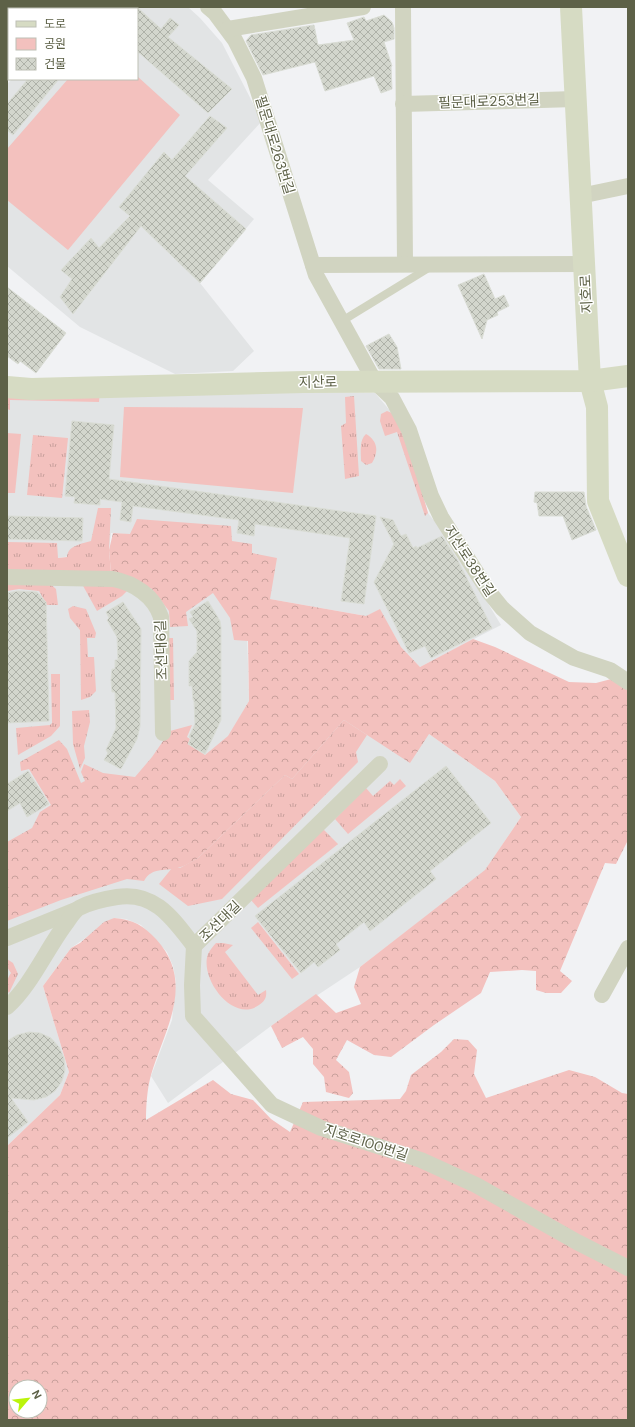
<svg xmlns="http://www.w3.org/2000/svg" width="635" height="1427" font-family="'DM Sans','Noto Sans KR',sans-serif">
<defs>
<pattern id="grass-tufts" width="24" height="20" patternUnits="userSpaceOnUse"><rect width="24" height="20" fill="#f3c1be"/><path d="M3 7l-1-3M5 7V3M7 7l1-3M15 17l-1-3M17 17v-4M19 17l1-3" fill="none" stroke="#c8a09c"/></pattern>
<pattern id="forest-crowns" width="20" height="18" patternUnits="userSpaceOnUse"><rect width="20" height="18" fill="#f3c1be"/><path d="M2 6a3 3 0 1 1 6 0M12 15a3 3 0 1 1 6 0" fill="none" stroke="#c8a09c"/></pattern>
<pattern id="building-cross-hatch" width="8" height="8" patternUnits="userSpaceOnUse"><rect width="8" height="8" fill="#d3d6cd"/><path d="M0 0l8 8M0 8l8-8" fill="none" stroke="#aeb1a8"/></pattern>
</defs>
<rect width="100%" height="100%" fill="#f1f2f4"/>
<g fill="#e2e4e5">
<polygon points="23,7 188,7 200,18 222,43 262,121 208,180 254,219 200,283 254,351 233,371 175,374 80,327 7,266 7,84 12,79 137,79 137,9 21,9"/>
<polygon points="7,391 375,393 392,413 409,447 428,513 453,545 501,625 420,667 401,647 380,610 366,616 270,599 226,541 111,533 109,550 58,558 7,551"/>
<polygon points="7,571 224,586 247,628 249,701 229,736 344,720 429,734 495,781 521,817 484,872 360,967 271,1026 168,1103 151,1076 172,1020 176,982 173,966 167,952 141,925 126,919 114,918 71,948 43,986 69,1072 60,1095 7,1146"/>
</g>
<g fill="url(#grass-tufts)">
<polygon points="7,391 100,391 99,402 10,400 10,410 7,409"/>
<polygon points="354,396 359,476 345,479 341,426 346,423 345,397"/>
<polygon points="387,411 392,413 409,447 428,513 425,516 397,432 385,436 380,421 381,414"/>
<path d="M366 434C378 441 379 452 372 463L366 465 361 461C361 452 359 440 366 434Z"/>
<polygon points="33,435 68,438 62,498 27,495"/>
<path d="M98 508H111L109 550 111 573 7 571V542L57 543 58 558 67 557C68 545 82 544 91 541Z"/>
<polygon points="7,582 48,582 56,589 58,605 47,605 39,591 19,589 7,591"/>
<polygon points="82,584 118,584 129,589 122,596 97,611"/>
<polygon points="73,606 86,609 96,633 95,638 87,638 88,657 94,657 96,691 90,697 81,700 80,630 70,618 68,609"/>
<polygon points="167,638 173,638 174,700 167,700"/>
<polygon points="51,674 60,674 60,726 51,736 18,755 16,728 50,725 52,723"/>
<polygon points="89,710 90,722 84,746 85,758 80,769 73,744 72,711"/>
<polygon points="344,720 367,735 356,752 358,762 222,899 188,906 159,884 172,868 180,868 198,858 285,775 292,779"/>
<polygon points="400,779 406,786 348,834 335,819 366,788 373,796 390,781 394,785"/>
<polygon points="323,829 338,844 258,908 250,899"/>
<polygon points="258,922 299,974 292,979 251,928"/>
<path d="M216 943H223L233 945 225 952 258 995 266 990C267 997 265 1001 259 1005 233 1024 199 978 208 954 210 950 213 946 216 943Z"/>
<path d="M7 959 13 963 18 974 9 993C4 986 7 979 11 973L7 967Z"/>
</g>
<g fill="url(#forest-crowns)" fill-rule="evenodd">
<path d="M137 519 231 526 232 541 252 544V553L277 558 270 599 366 616 380 609 401 647 420 667 473 639 495 647 569 682 596 683 615 678 628 689V840L616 864 605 863 560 971 572 981 561 993H546L536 990V971L522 970 490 972 481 993 434 1025 391 1057 374 1055 347 1040 336 1060 349 1072 353 1093 349 1098 326 1092 324 1077 313 1064V1049L303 1037 282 1048 271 1026 316 994 336 1013 361 1004 354 987 360 967 485 870 521 817 495 781 429 734 410 763 344 720 292 779 285 775 198 858C192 861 187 865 181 867 167 872 152 866 144 881L127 879 61 900 7 921V842L32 828 40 812 51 805 29 769 21 771 20 762 59 740 67 749 81 783 85 781 81 772 84 764 103 773 135 777 152 757 170 731 192 725 187 737 190 739 188 744 205 755 228 736 249 701 248 641 234 640 230 618 213 593 186 612 188 626 170 627 169 611 152 589 111 573 109 550 113 533 130 534Z"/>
<path d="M114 918C133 919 144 926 156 939 196 983 165 1028 151 1075 147 1089 146 1107 146 1120L213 1080 231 1094 253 1100 271 1119 290 1132 303 1102 400 1099 406 1091 411 1075 441 1052 454 1039 468 1040 477 1050 474 1074 486 1098 569 1070 595 1077 622 1093 628 1094V1420H7V1146L60 1095 69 1072 43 986 71 948 80 943 104 922ZM16 1387H40V1411H16Z"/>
</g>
<g fill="#f3c1be">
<polygon points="137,76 180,115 68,250 7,200 7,149 68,79 137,79"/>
<polygon points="124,407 303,408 293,493 120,477"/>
<polygon points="7,433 21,434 15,493 7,493"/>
</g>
<g fill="url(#building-cross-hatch)" stroke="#daddd5">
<polygon points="137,7 161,29 170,18 179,25 168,37 232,89 208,113 137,51"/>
<polygon points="384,15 392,22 394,28 394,39 384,42 392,66 391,67 392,89 381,93 374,76 325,91 315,62 263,75 246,41 251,35 314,25 318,45 354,40 347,23 364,17 366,21"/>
<polygon points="28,79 59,79 13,135 7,130 7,104"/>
<polygon points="210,116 227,128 185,176 246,229 200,283 141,226 73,314 60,297 72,279 61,270 91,238 99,248 130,216 119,207 164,152 172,160"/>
<polygon points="484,274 495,299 504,295 509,306 497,312 498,315 487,320 482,339 458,285"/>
<polygon points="7,287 66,333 36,373 20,361 18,364 7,356"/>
<polygon points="389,334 397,347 401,369 379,369 366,346"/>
<polygon points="72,421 114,425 109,479 376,516 364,604 341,601 350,538 255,524 254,536 237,533 239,520 133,506 131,522 120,520 122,502 100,499 100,505 74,503 75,497 65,496"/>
<polygon points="535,492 584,492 586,506 596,530 572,540 563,516 539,516 537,503 534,502"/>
<polygon points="7,516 83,518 82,541 7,539"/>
<polygon points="380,517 393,520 401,536 406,534 413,548 416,546 417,548 442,536 458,561 492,628 431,658 425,646 409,653 374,582 394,544"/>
<polygon points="18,591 37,592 46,602 49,721 7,723 7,593"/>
<polygon points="208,601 220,621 221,627 221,720 205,754 188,744 191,738 189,737 195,724 194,700 193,700 192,686 189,686 189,661 197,652 197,631 189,619 193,617 190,612"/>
<polygon points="123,602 141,629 140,726 137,739 121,769 104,760 108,753 106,750 116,728 115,692 112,692 111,680 112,669 115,669 115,660 118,660 117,637 107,620 109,618 106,612"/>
<polygon points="446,766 491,823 430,871 436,879 370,931 364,922 336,944 340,950 318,967 314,962 301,973 255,916"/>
<polygon points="28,771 49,804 27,817 20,803 7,811 7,784"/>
<polygon points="29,1032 40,1033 51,1038 59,1047 64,1058 65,1070 62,1081 55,1091 46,1097 34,1100 11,1098 28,1122 7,1138 7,1041 17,1035"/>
</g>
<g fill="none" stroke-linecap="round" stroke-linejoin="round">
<polyline stroke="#d1d4c1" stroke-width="8" points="342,321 430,267"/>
<g stroke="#d1d4c1" stroke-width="16">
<polyline points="208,7 215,13 235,40 254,78 316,275 375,382 392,398 409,430 431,496 441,517 489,592 502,608 530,633 574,658 610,670 628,682"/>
<polyline points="403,7 405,264"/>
<polyline points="228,29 363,7"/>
<polyline points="403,104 575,99"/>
<polyline points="580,196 628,186"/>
<polyline points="313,265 584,264"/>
<path d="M7 577 113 579C134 583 154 596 161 617L163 733"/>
<polyline points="7,938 76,910"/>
<polyline points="194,946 192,985 193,1016 272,1105 321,1128 421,1160 476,1185 577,1242 628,1268"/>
<polyline points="602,995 628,948"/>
<path d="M7 1007C31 986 47 948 67 922 70 918 74 911 79 908 90 902 104 899 117 897 155 891 173 919 194 946L380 764"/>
</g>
<g stroke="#d6dbc3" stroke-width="22">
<polyline points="571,7 590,381 597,407 598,501 628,576"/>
<polyline points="7,387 31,389 304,382 590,381 628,376"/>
</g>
</g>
<g text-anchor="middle" stroke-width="3" stroke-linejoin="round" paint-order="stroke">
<g font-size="14" fill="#5d6147" stroke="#fff">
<text transform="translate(489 101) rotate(-2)" y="5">필문대로253번길</text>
<text transform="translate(275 145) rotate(73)" y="5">필문대로263번길</text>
<text transform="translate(586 294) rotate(-93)" y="5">지호로</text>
<text transform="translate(318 382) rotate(-1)" y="5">지산로</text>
<text transform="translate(470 561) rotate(57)" y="5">지산로38번길</text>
<text transform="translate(161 650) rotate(-92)" y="5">조선대6길</text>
<text transform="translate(220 921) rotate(-44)" y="5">조선대길</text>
<text transform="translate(366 1142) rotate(18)" y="5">지호로100번길</text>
</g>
</g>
<rect width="635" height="1427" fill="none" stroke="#5d6147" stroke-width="16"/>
<rect x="8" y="8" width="130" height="72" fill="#ffffff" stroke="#bec0b5"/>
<rect x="16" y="21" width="20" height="6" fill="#d6dbc3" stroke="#bec0b5"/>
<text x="44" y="28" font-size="12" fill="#5d6147">도로</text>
<rect x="16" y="38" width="20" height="12" fill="#f3c1be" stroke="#bec0b5"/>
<text x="44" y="48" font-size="12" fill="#5d6147">공원</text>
<rect x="16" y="58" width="20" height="12" fill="url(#building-cross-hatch)" stroke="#bec0b5"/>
<text x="44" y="68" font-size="12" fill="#5d6147">건물</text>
<g transform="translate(28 1399) rotate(62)"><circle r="19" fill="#ffffff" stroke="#bec0b5"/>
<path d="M0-3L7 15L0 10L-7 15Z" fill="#bbf40b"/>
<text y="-6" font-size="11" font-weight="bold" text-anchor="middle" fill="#5d6147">N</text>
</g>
</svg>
